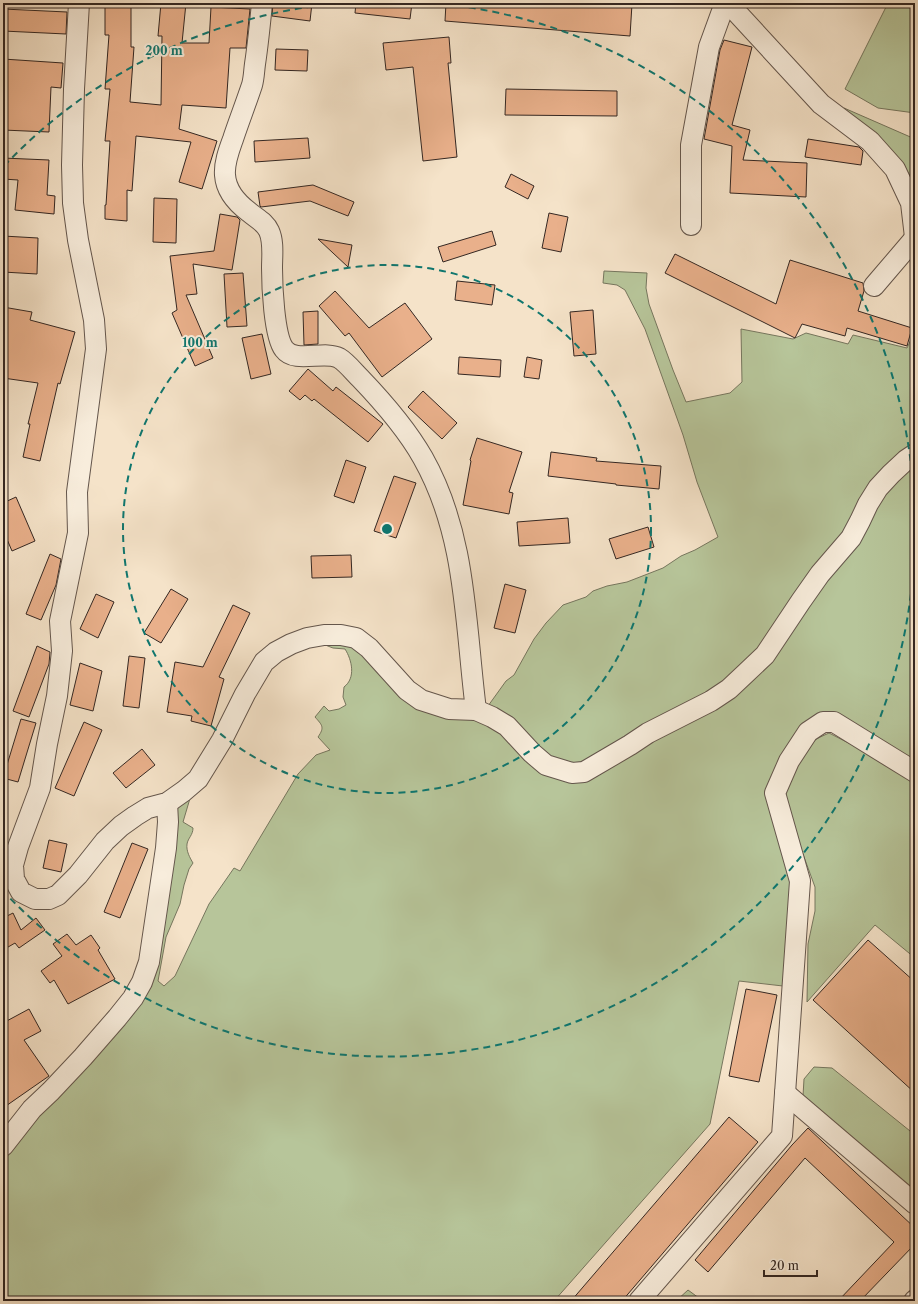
<svg xmlns="http://www.w3.org/2000/svg" width="918" height="1304" font-family="'Libre Caslon Text',serif">
<rect width="100%" height="100%" fill="#f5e3c9"/>
<filter id="stains"><feTurbulence type="fractalNoise" baseFrequency=".005" numOctaves="4"/><feColorMatrix values="0 0 0 0 .2 0 0 0 0 .09 0 0 0 0 .02 0 0 0 .5 -.17"/></filter>
<radialGradient id="worn" r=".72"><stop offset=".6" stop-color="#630" stop-opacity="0"/><stop offset="1" stop-color="#630" stop-opacity=".3"/></radialGradient>
<g fill="#b7c59a" stroke="#76765e">
<polygon points="888,3 915,3 915,113 878,108 845,89"/>
<polygon points="844,108 915,139 915,182 902,165 841,113"/>
<polygon points="604,271 647,273 646,288 649,304 673,370 686,402 730,393 742,382 741,329 793,339 806,333 848,344 853,335 907,348 914,333 915,333 915,446 855,519 768,638 726,682 592,761 559,764 488,706 506,681 514,675 534,639 546,623 563,605 586,597 593,591 607,586 627,582 663,568 681,556 695,550 718,537 697,482 683,435 645,329 625,290 617,285 603,283"/>
<path d="M915 464V764L835 715 768 793 792 883 783 986 739 981 710 1124 554 1301H3V1153L137 1001 174 808 191 795 183 822 193 828C193 835 188 838 187 844 186 851 190 858 193 863L189 869 184 885 180 904 166 937 158 981 164 986 175 976 209 904 234 868 240 871 298 774 316 755 330 750 318 737C325 727 322 725 315 717L324 706 329 711 339 709 346 705 343 697 344 687C356 678 352 660 345 649L333 648 320 643 349 645 362 652 391 683 476 714 567 776 713 705 883 496Z"/>
<polygon points="829,733 872,755 915,781 915,958 875,925 807,1002 808,944 815,911 815,887 786,808 786,791 800,760 816,739"/>
<polygon points="814,1067 832,1068 915,1135 915,1197 803,1096 804,1079"/>
<polygon points="688,1290 703,1301 676,1301"/>
</g>
<g fill="#e9b08b" stroke="#342722">
<polygon points="105,3 131,3 131,47 134,47 130,102 161,105 162,36 158,36 161,3 186,3 182,43 209,43 211,7 250,9 246,48 230,48 226,108 182,105 179,129 217,141 202,189 179,182 191,142 136,136 132,191 127,190 127,221 105,219 105,205 106,205 110,141 105,141 110,89 105,89 109,35 105,35"/>
<polygon points="273,3 312,3 310,21 272,16"/>
<polygon points="356,3 412,3 410,19 355,13"/>
<polygon points="446,3 632,4 630,36 445,21"/>
<polygon points="3,9 67,12 66,34 3,31"/>
<polygon points="449,37 451,63 448,63 457,157 423,161 413,67 386,70 383,43"/>
<polygon points="724,40 752,47 732,125 750,130 743,160 807,163 806,197 730,193 732,146 704,139 720,50"/>
<polygon points="276,49 308,50 307,71 275,70"/>
<polygon points="3,59 63,63 61,88 51,87 49,132 3,130"/>
<polygon points="506,89 617,91 617,116 505,115"/>
<polygon points="308,138 310,158 255,162 254,141"/>
<polygon points="808,139 859,147 863,151 861,165 805,157"/>
<polygon points="3,158 49,160 47,195 55,196 54,214 15,210 18,180 3,179"/>
<polygon points="511,174 534,186 528,199 505,187"/>
<polygon points="313,185 354,202 348,216 310,201 261,207 260,206 258,192"/>
<polygon points="154,198 177,199 176,243 153,242"/>
<polygon points="549,213 568,217 561,252 542,248"/>
<polygon points="220,214 237,217 240,220 232,270 193,264 197,294 186,295 213,358 195,366 172,313 177,310 170,256 214,251"/>
<polygon points="492,231 496,245 443,262 438,247"/>
<polygon points="3,236 38,238 37,274 3,272"/>
<polygon points="318,239 352,245 348,267"/>
<polygon points="675,254 776,304 790,260 863,283 864,291 858,311 912,328 907,346 847,328 845,336 802,324 795,338 665,273"/>
<polygon points="243,273 247,326 227,327 224,274"/>
<polygon points="457,281 495,285 492,305 455,300"/>
<polygon points="335,291 369,328 405,303 432,339 382,377 349,333 345,336 319,306"/>
<polygon points="3,307 32,312 30,320 75,332 60,384 58,383 40,461 23,457 30,424 28,424 38,383 3,378"/>
<polygon points="593,310 596,354 574,356 570,312"/>
<polygon points="318,311 318,344 304,345 303,312"/>
<polygon points="262,334 271,374 251,379 242,338"/>
<polygon points="459,357 501,360 500,377 458,374"/>
<polygon points="527,357 542,360 539,379 524,377"/>
<polygon points="308,369 333,391 336,387 383,424 368,442 314,399 312,401 305,395 300,400 289,391"/>
<polygon points="423,391 457,423 442,439 408,407"/>
<polygon points="477,438 522,452 509,492 513,493 509,514 463,505 471,461 470,460"/>
<polygon points="551,452 597,458 596,461 661,466 659,489 616,485 616,484 548,476"/>
<polygon points="346,460 366,467 354,503 334,496"/>
<polygon points="394,476 416,483 396,538 374,531"/>
<polygon points="16,497 35,541 12,551 3,530 3,503"/>
<polygon points="568,518 570,543 519,546 517,522"/>
<polygon points="648,527 654,547 616,559 609,539"/>
<polygon points="50,554 61,559 56,585 41,620 26,614"/>
<polygon points="351,555 352,577 312,578 311,556"/>
<polygon points="505,584 526,590 515,633 494,628"/>
<polygon points="171,589 188,599 161,643 144,633"/>
<polygon points="96,594 114,602 98,638 80,629"/>
<polygon points="233,605 250,613 219,677 224,679 211,726 191,721 192,716 167,712 175,662 203,667"/>
<polygon points="37,646 50,652 49,664 29,717 13,711"/>
<polygon points="129,656 145,658 139,708 123,706"/>
<polygon points="80,663 102,671 93,711 70,705"/>
<polygon points="21,719 36,723 18,782 3,778"/>
<polygon points="84,722 102,730 74,796 55,788"/>
<polygon points="142,749 155,765 126,788 113,773"/>
<polygon points="49,840 67,844 61,872 43,868"/>
<polygon points="132,843 148,849 120,918 104,912"/>
<polygon points="13,913 21,930 36,918 45,930 19,948 15,943 3,950 3,918"/>
<polygon points="67,934 76,945 91,935 100,948 98,950 115,979 68,1004 54,980 50,983 41,971 62,956 53,944"/>
<polygon points="868,940 915,982 915,1093 813,1000"/>
<polygon points="746,989 777,995 759,1082 729,1076"/>
<polygon points="29,1009 41,1031 24,1040 49,1076 3,1108 3,1023"/>
<polygon points="729,1117 758,1142 622,1301 571,1301"/>
<polygon points="808,1128 915,1228 915,1244 860,1301 838,1301 894,1242 805,1158 708,1272 695,1260 792,1145"/>
</g>
<g fill="none" stroke-linecap="round" stroke-linejoin="round">
<defs>
<g id="minor">
<polyline points="79,3 74,89 72,165 73,203 78,240 94,320 96,349 77,492 78,533 60,621 62,651 57,696 47,744 40,788 18,847 13,865 14,879 21,892 35,899 49,899 58,895 78,875 105,841 121,826 135,816 148,808 167,803 184,791 198,779 222,740 245,694 264,662 276,652 291,644 307,638 324,635 341,635 356,638 369,648 407,690 421,700 449,709 476,710 492,717 507,726 532,753 546,765 572,773 584,772 630,745 648,733 711,701 729,689 746,673 765,655 801,601 820,574 851,538 860,521 868,504 878,488 891,474 906,460 915,454"/>
<path d="M262 3C260 24 258 44 255 64 254 71 254 78 252 85 246 103 239 121 233 139 229 150 224 163 225 175 226 190 237 203 249 212 256 218 265 222 269 231 274 242 272 256 272 268 272 285 274 336 284 349 295 364 324 350 339 358 346 362 354 372 360 378 384 403 406 428 423 458 467 536 465 624 476 710"/>
<polyline points="728,3 821,104 870,141 895,169 911,203 915,237"/>
<polyline points="691,225 691,145 709,47 725,3"/>
<polyline points="874,286 915,238"/>
<polyline points="785,1093 915,1204"/>
<polyline points="3,1146 32,1109 51,1091 83,1057 117,1018 133,998 142,982 149,962 166,848 168,822 167,803"/>
<polyline points="639,1301 782,1136 800,881 775,793 789,761 808,732 823,722 834,722 915,772"/>
<polyline points="914,1301 915,1300"/>
</g>
</defs>
<use href="#minor" stroke="#64564c" stroke-width="22"/>
<use href="#minor" stroke="#f8eddc" stroke-width="20"/>
</g>
<g fill="none" stroke="#0f766e" stroke-width="2" stroke-dasharray="7 5">
<circle cx="387" cy="529" r="264"/>
<path d="M915 534A528 528 0 0 1 4 892M4 166A528 528 0 0 1 341 3M433 3A528 528 0 0 1 915 524"/>
</g>
<circle cx="387" cy="529" r="6" fill="#0f766e" stroke="#f8eddc" stroke-width="2"/>
<g font-size="12" text-anchor="middle" font-weight="bold" fill="#0f766e" stroke="#f8eddc" stroke-width="4" stroke-linejoin="round" paint-order="stroke">
<text x="164" y="55">200 m</text>
<text x="200" y="347">100 m</text>
</g>
<rect width="918" height="1304" fill="none" stroke="#f5e3c9" stroke-width="16"/>
<rect x="4" y="4" width="910" height="1296" fill="none" stroke="#342722" stroke-width="2"/>
<rect x="8" y="8" width="902" height="1288" fill="none" stroke="#342722"/>
<path d="M764 1270v6h53v-6" fill="none" stroke="#342722" stroke-width="2"/>
<text x="770" y="1270" font-size="12" fill="#342722" stroke="#f8eddc" stroke-width="3" paint-order="stroke">20 m</text>
<rect width="100%" height="100%" filter="url(#stains)"/>
<rect width="100%" height="100%" fill="url(#worn)"/>
</svg>
